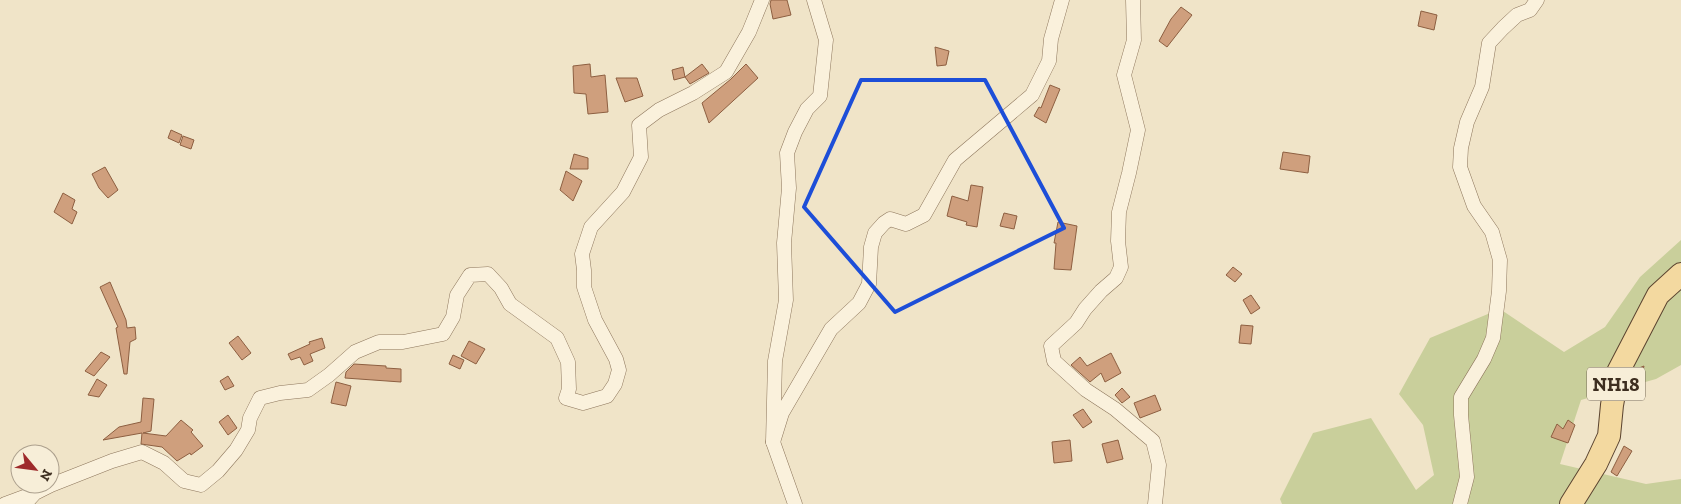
<svg xmlns="http://www.w3.org/2000/svg" width="1681" height="504" font-family="'Zilla Slab',serif">
<rect width="100%" height="100%" fill="#f0e4c8"/>
<polygon fill="#c9cf9b" points="1681,240 1681,365 1656,379 1581,400 1560,464 1646,484 1681,479 1681,504 1282,504 1280,499 1313,433 1371,418 1416,490 1434,475 1423,425 1399,394 1430,338 1500,309 1564,352 1605,327 1640,277"/>
<g fill="#cf9f7d" stroke="#8d5f41">
<polygon points="771,0 787,0 791,15 773,19 770,4"/>
<polygon points="1181,7 1192,15 1167,47 1159,41 1171,19"/>
<polygon points="1421,11 1437,15 1434,30 1418,26"/>
<polygon points="935,47 949,51 946,65 937,66"/>
<polygon points="590,64 591,77 605,75 608,112 588,114 586,94 574,93 573,66"/>
<polygon points="702,64 709,73 690,84 685,77"/>
<polygon points="746,64 758,78 709,123 702,103 731,79"/>
<polygon points="683,67 685,77 674,80 672,70"/>
<polygon points="616,78 637,78 643,96 625,102"/>
<polygon points="1050,85 1060,89 1046,123 1034,116 1039,107 1041,108"/>
<polygon points="171,130 182,135 179,143 168,138"/>
<polygon points="183,136 194,140 191,149 180,145"/>
<polygon points="1283,152 1310,156 1308,173 1280,169"/>
<polygon points="574,154 588,158 588,169 570,169"/>
<polygon points="105,167 118,190 108,198 99,188 92,174"/>
<polygon points="566,171 582,181 573,201 560,190"/>
<polygon points="971,185 983,187 977,227 966,225 967,222 947,216 952,196 968,201"/>
<polygon points="63,193 75,200 72,209 77,212 72,224 54,212"/>
<polygon points="1004,213 1017,216 1014,229 1000,226"/>
<polygon points="1058,222 1077,226 1071,270 1054,269 1056,243 1054,243"/>
<polygon points="1233,267 1242,274 1235,282 1226,275"/>
<polygon points="110,282 126,320 127,328 135,327 136,339 130,342 127,374 124,374 116,328 118,327 100,287"/>
<polygon points="1251,295 1260,308 1251,314 1243,300"/>
<polygon points="1241,325 1253,326 1251,344 1239,343"/>
<polygon points="238,336 251,353 242,360 229,343"/>
<polygon points="322,338 325,348 310,354 313,361 304,365 300,357 291,360 288,354 310,344 309,342"/>
<polygon points="469,341 485,349 476,364 461,356"/>
<polygon points="101,352 110,357 94,376 85,371"/>
<polygon points="1111,353 1121,373 1105,382 1101,373 1090,382 1071,365 1080,357 1087,366"/>
<polygon points="453,355 464,360 460,369 449,364"/>
<polygon points="354,364 386,366 386,368 401,369 401,382 345,378 346,372"/>
<polygon points="1644,366 1638,393 1627,394 1631,376 1634,370"/>
<polygon points="228,376 234,386 225,390 220,381"/>
<polygon points="97,379 107,385 99,397 88,395"/>
<polygon points="336,382 351,386 346,406 331,403"/>
<polygon points="1122,388 1130,397 1122,403 1115,395"/>
<polygon points="1155,395 1161,410 1140,418 1134,403"/>
<polygon points="143,398 154,399 151,431 143,433 166,436 181,420 193,430 191,432 203,446 191,455 190,453 177,461 162,447 141,444 142,433 103,440 119,427 141,422"/>
<polygon points="1083,409 1092,422 1083,428 1073,415"/>
<polygon points="228,415 237,428 228,435 219,422"/>
<polygon points="1568,420 1575,425 1568,443 1551,437 1557,424 1563,429"/>
<polygon points="1070,440 1072,461 1054,463 1052,442"/>
<polygon points="1118,440 1123,459 1107,463 1102,444"/>
<polygon points="1624,446 1632,451 1617,476 1611,472"/>
</g>
<g fill="none" stroke-linecap="round" stroke-linejoin="round">
<defs>
<g id="minor">
<polyline points="1133,0 1134,40 1124,75 1138,130 1129,173 1119,212 1118,241 1121,267 1116,278 1101,291 1085,309 1076,323 1051,346 1054,361 1086,390 1115,409 1153,441 1159,465 1155,504"/>
<polyline points="773,442 782,413 831,329 859,303 869,284 871,247 875,233 884,223 890,219 906,224 924,215 955,160 1032,95 1049,61 1051,39 1062,0"/>
<polyline points="5,504 32,494"/>
<polyline points="25,504 35,493 51,485 112,461 142,452 164,463 184,481 201,485 218,471 236,450 248,430 250,418 260,398 280,393 308,390 329,375 355,352 379,342 403,342 443,334 453,317 457,295 470,275 488,274 501,288 510,304 557,338 568,362 569,389 566,398 583,403 607,396 615,384 619,370 616,359 595,320 584,287 584,270 582,254 591,227 623,192 641,157 639,125 659,110 693,93 726,72 749,32 762,0"/>
<polyline points="795,504 773,442 775,361 786,300 784,243 789,188 787,153 795,132 807,109 820,96 826,40 814,0"/>
<polyline points="1460,504 1467,477 1461,415 1461,397 1484,359 1493,338 1499,291 1500,260 1492,232 1474,206 1460,167 1461,148 1467,122 1482,87 1489,43 1503,28 1517,15 1530,10 1537,0"/>
</g>
<polyline id="primary" points="1571,504 1596,464 1609,436 1612,405 1618,372 1658,295 1681,274"/>
</defs>
<use href="#minor" stroke="#8d765c" stroke-width="15"/>
<use href="#primary" stroke="#5b4430" stroke-width="24"/>
<use href="#minor" stroke="#faf1dc" stroke-width="14"/>
<use href="#primary" stroke="#f3d9a0" stroke-width="22"/>
</g>
<path fill="none" stroke="#1d4ed8" stroke-width="4" stroke-linejoin="round" d="M861 80H985L1064 228 895 312 804 207Z"/>
<g text-anchor="middle" stroke-width="4" stroke-linejoin="round" paint-order="stroke">
<rect fill="#f7eed8" stroke="#756857" stroke-width="1" x="1587" y="367.5" width="58" height="33" rx="4"/>
<g font-size="19" font-weight="bold" fill="#3d2e20">
<text x="1616" y="391">NH18</text>
</g>
</g>
<g transform="translate(35 469) rotate(119)"><circle r="24" fill="#f7eed8" stroke="#ada18e"/>
<path d="M0-4L9 19L0 12L-9 19Z" fill="#9e2a2b"/>
<text y="-8" font-size="14" font-weight="bold" text-anchor="middle" fill="#3d2e20">N</text>
</g>
</svg>
